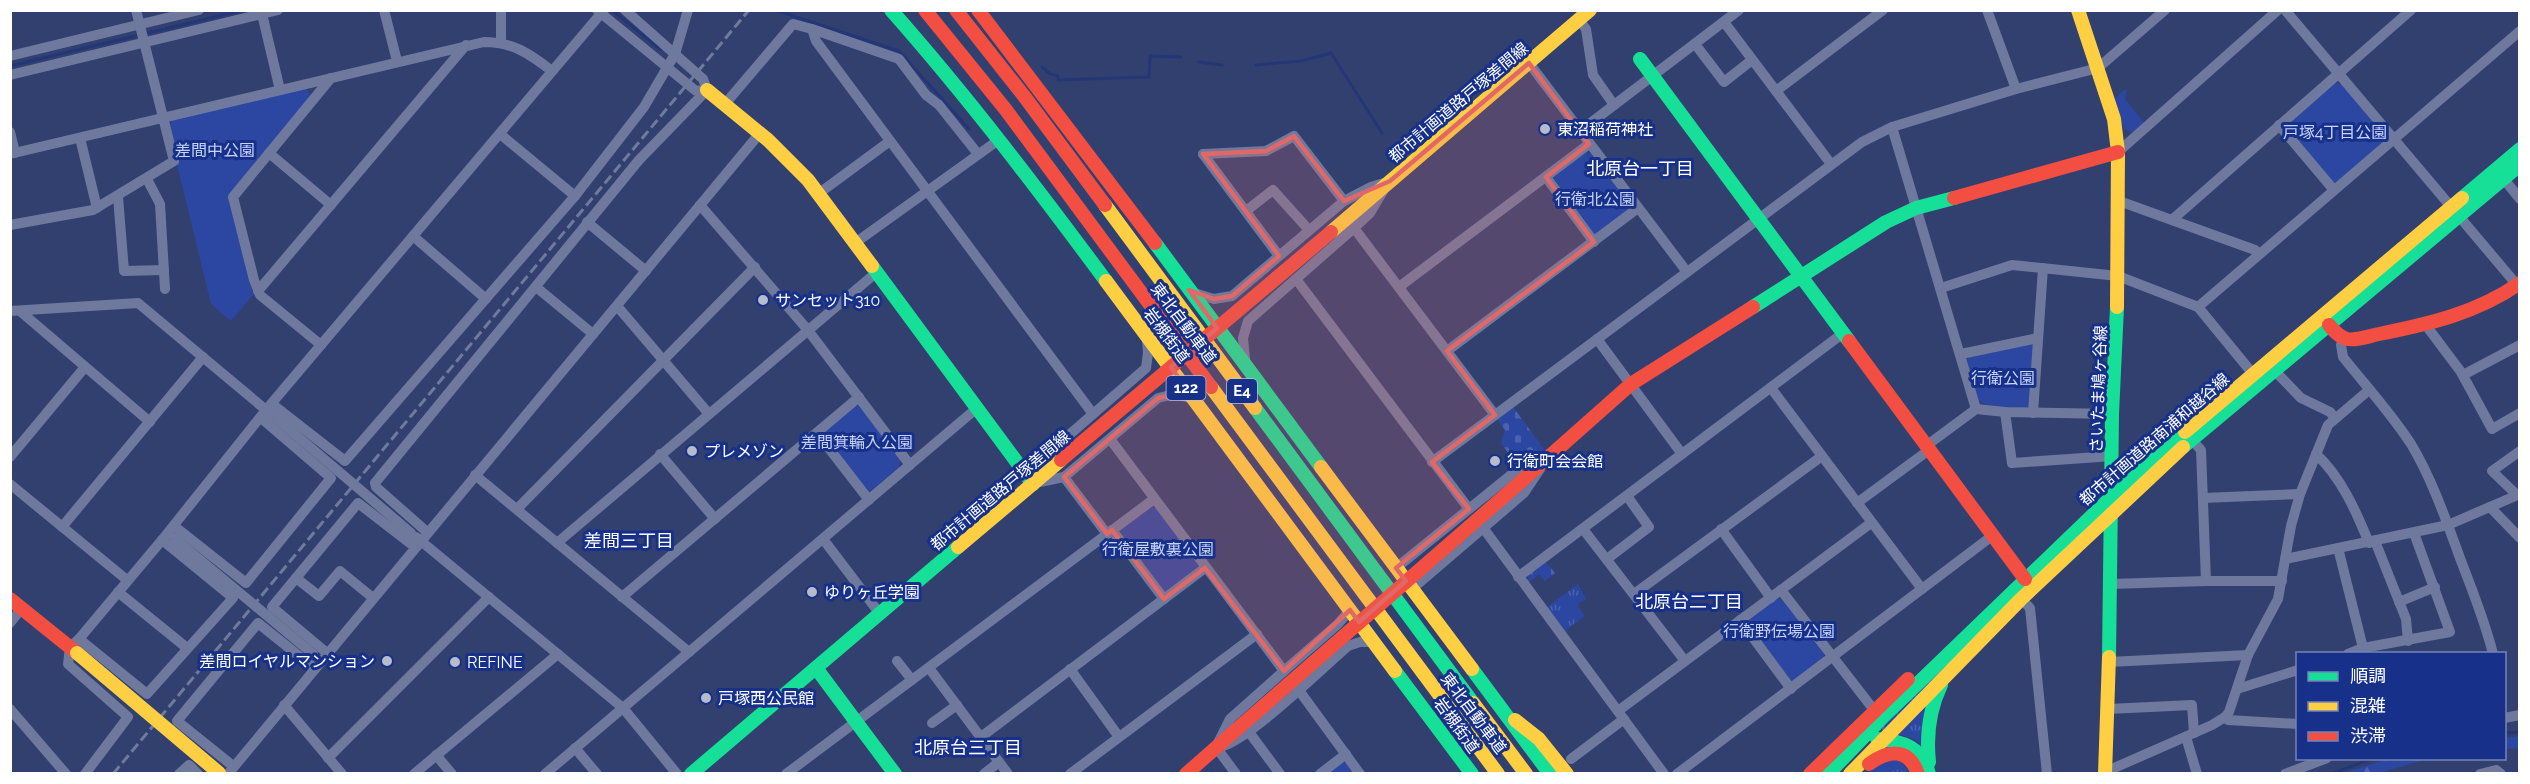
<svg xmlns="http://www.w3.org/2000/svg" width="2530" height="784" font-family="Raleway,'Noto Sans JP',sans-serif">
<defs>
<pattern id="grass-tufts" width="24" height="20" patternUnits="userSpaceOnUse" patternTransform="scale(1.5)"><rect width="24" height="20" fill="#2b47a1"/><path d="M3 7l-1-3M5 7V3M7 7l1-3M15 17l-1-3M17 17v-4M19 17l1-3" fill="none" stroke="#4b63af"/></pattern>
<pattern id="forest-firs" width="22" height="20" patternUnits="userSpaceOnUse" patternTransform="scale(1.5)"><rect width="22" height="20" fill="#2b47a1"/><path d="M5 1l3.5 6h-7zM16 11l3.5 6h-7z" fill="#4b63af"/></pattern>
<pattern id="cemetery-stones" width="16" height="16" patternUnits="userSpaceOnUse" patternTransform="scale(1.5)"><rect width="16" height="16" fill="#2b47a1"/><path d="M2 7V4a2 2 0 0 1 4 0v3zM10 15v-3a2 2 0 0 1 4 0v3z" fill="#4b63af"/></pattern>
</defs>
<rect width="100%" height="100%" fill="#324070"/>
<g fill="url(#grass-tufts)">
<polygon points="1578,584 1586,599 1579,603 1578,607 1585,616 1567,629 1567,633 1547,607"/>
<polygon points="1983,628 1885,731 1878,730"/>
<polygon points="1926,706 1922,745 1914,739 1898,734"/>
<polygon points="1897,760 1903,763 1909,773 1866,774 1883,762"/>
</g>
<g fill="url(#forest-firs)">
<polygon points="2519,736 2519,748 2505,749 2505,738"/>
<polygon points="2388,759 2427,759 2379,773 2344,773"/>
</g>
<g fill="url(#cemetery-stones)">
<polygon points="1513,407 1544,449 1511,468 1516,456 1510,452 1509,454 1501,443 1505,430 1497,419"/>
<polygon points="1545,561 1555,573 1545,581 1539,574 1528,583 1528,574"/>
</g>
<g fill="#2b47a1">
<polygon points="2333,82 2342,85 2384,136 2382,144 2335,184 2286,128 2286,123"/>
<polygon points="305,88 311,96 228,196 253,295 231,321 211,304 168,128 173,120"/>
<polygon points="2127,88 2125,99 2145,124 2134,133 2124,129 2114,99"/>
<polygon points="1585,153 1593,154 1630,202 1629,210 1595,236 1553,177"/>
<path d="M2031 342 2035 347 2033 403 2026 409C1972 405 1980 410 1966 359L1970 353Z"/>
<polygon points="853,406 860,406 900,459 899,468 869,492 824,437 824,431"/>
<polygon points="1151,507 1157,508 1198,561 1197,569 1166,592 1161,591 1119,536 1121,530"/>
<polygon points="1777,598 1785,600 1824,653 1823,659 1793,681 1787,681 1747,621"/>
<polygon points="1340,762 1347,763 1355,774 1324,774"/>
</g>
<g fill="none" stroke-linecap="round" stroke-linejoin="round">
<g stroke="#233678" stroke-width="3">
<polyline points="612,10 660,49"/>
<polyline points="775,10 899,51 969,129"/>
<polyline points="1199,62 1222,65"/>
<polyline points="1256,65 1301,61 1331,53 1382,133"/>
<polyline points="10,66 244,10"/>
<polyline points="1042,67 1050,74 1058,76 1058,80 1149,77 1150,56 1181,57"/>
<polyline points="2504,733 2520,732"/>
<polyline points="2331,774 2373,758"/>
</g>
<g stroke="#6e799d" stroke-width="10">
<polyline points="384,10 397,61"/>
<polyline points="501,10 501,42"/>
<polyline points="597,10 696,91 707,90"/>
<polyline points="625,10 703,79 707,90"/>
<polyline points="1987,10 2016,89"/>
<polyline points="2285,10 2517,285"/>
<polyline points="262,14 280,90"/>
<polyline points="1579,20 1586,29 1593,75 1614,105"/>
<polyline points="1724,22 1831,164"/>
<polyline points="812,29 899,59 926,95 939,105 978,154"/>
<polyline points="1695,44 1724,82 1752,60"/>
<polyline points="10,56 199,10"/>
<polyline points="1529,63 1687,272"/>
<polyline points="10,75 278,10"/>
<polyline points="1776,91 1883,10"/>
<polyline points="725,104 793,24 812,29 816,41 1093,414"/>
<polyline points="2279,125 2333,189"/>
<polyline points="1892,127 1976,409"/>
<polyline points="1580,131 1739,10"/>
<polyline points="10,132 15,153"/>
<polyline points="500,134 575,196"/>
<polyline points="80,138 97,208"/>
<polyline points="2118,152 2278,10"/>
<polyline points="269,153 331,205"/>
<path d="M10 154 484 42C513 42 530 54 552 71"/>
<polyline points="1203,154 1266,151 1294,136 1344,201"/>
<polyline points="1203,154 1279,256"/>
<polyline points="1546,177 1594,242"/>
<polyline points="2503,178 2520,199"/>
<polyline points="147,179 160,204 165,289"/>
<polyline points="818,194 890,141"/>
<polyline points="118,197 124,271 164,270"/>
<polyline points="2119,201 2255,250 2259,254"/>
<polyline points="700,205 807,329 910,465"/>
<polyline points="1246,211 1273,190 1309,230"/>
<polyline points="2173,219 2411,10"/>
<polyline points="587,222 646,271"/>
<polyline points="10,225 93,210 174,161 136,10"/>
<polyline points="1354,228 1495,415"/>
<polyline points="413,236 486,299"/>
<polyline points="855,243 1000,139"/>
<polyline points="1296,279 1469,509"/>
<polyline points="536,287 593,334"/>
<polyline points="1399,287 1589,144"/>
<polyline points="1941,288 2012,265 2118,276 2198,307 2253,374"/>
<polyline points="258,291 466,45"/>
<polyline points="1194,293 1214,299 1232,296 1344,201 1371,187 1387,182"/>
<polyline points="617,306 709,414"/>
<polyline points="2198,307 2520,31"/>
<polyline points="10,311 138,303 290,430"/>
<polyline points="20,311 150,422"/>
<polyline points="2425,324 2461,372 2492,429 2520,413"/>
<path d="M2344 338 2341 345 2343 357C2366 386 2391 413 2411 444 2432 479 2446 520 2460 558 2472 590 2485 621 2493 654"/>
<polyline points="1597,339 1682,454"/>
<polyline points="321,345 260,295 254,280 233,197 331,78"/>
<polyline points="1447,351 1638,208"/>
<polyline points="1961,354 2038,338"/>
<polyline points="1245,359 1243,338 1248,321 1354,228 1370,213 1383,191"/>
<polyline points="2275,371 2301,398 2330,412 2335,418"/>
<polyline points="2463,375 2520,345"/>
<polyline points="1771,388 1922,589"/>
<polyline points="272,404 345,461 575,196 644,107 675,54 688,10"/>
<polyline points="2005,412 2012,463 2113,456"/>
<polyline points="2033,413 2043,268"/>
<polyline points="817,433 869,500"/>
<polyline points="1110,439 1284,671 1230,719 1218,743"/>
<polyline points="2192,440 2201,450 2206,581"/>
<polyline points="1926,446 1976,409 2005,412 2112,414"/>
<polyline points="660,454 715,519"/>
<path d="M2316 454C2341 477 2356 511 2369 543"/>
<polyline points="10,457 85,367"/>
<polyline points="1432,462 1862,142 1892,127 2016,89 2098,68 2165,10"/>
<polyline points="475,475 689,652"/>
<polyline points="1064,477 1107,534"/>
<polyline points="1035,481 1045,458 1054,448 1146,368 1148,353 1147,340"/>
<polyline points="1035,483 1064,477 1158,398 1175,394 1190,398"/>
<polyline points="10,484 127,580"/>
<polyline points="2517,495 2492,471 2520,451"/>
<polyline points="2203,498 2300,494"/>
<polyline points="1857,503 1929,450"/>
<polyline points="2490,507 2520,538"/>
<polyline points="517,509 755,267"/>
<polyline points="174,526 246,583 331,478 261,418"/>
<polyline points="62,527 203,357"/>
<polyline points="1484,529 1664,774"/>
<polyline points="1583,529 1685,661"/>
<polyline points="1721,529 1771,598"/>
<polyline points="1112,530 1164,599"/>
<polyline points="427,532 376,487 375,483 639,160 707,90"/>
<polyline points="416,537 623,708 677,774"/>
<polyline points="823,539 880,614"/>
<polyline points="2375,541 2406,619 2408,641"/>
<polyline points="557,543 877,272"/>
<polyline points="2338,548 2363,648"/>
<polyline points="1607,559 1649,527 1627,496"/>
<polyline points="2285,559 2448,525 2520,494"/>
<polyline points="1396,568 1516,471 1542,459"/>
<polyline points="1518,577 1842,334"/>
<polyline points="296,578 319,596 340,571 373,598"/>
<polyline points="2110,584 2206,581 2282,581"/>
<polyline points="1412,589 1524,493 1540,469"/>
<polyline points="1781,590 1874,710"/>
<polyline points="118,592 187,648"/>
<polyline points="1634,594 1822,456"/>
<polyline points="622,597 859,397"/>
<polyline points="2021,599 2030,608 2047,774"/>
<polyline points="2399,602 2435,587"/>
<polyline points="1740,620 1791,689"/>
<polyline points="10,623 22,608"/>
<polyline points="79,639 162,540 266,410 604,10"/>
<polyline points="327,653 272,607 358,503 415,547"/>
<polyline points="2348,654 2363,648 2450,632 2414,533"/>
<polyline points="897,661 912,680"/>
<polyline points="2109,662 2248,655"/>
<polyline points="929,668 1008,774"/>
<polyline points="1070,669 1119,737"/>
<polyline points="1284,671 1338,624 1350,610"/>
<polyline points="1298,689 1360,774"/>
<polyline points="2237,689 2298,670"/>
<polyline points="284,705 342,774"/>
<polyline points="10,709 66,774"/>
<polyline points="2108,709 2192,705 2194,733"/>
<polyline points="1618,711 1871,523"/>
<polyline points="2225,717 2229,712 2248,655 2278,599 2291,526 2300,494 2328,425 2369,390"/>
<polyline points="2504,718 2520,715"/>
<polyline points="932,723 957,705"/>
<polyline points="1249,732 1280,774"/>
<polyline points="981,737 1205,568"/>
<polyline points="2186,737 2197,774"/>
<polyline points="1216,747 1236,774"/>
<path d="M1219 747C1245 744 1325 666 1348 646L1360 642H1375"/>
<polyline points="575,748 597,774"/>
<polyline points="436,755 452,774"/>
<polyline points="328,758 489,597"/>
<polyline points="1571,759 1624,719"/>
<polyline points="233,766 177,721 258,623 314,668"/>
<polyline points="2105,772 2212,725 2225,717 2228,720 2298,724"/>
<polyline points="85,774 128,717 68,664 70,647 79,639 147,694 233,598 162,540"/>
<polyline points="179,774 189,765 198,774"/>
<polyline points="228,774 760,133"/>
<polyline points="414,774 558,654"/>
<polyline points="545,774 977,408"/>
<polyline points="786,774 1154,499"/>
<polyline points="984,774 999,762"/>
<polyline points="1070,774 1257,634"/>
<polyline points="1320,774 1346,754"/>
<polyline points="1677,774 1992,536"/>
<polyline points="2285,774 2327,758"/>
<polyline points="2480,774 2496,770 2501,774"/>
</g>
<g stroke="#16e098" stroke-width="14">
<path d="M891 10C968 97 1037 188 1106 281"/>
<polyline points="1640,59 1849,341"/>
<polyline points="2462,198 2520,149"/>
<polyline points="1155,243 1321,467"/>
<polyline points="872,266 1033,484"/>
<polyline points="1753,307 1886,222 1916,208 1954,198"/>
<polyline points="1255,408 1473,703"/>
<polyline points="2183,447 2520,165"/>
<polyline points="2109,657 2112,414 2117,307"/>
<polyline points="816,668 895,774"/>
<polyline points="1472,669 1550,774"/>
<polyline points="1395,671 1472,774"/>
<path d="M1877 739C1903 741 1922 747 1929 774"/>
<path d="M1929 762C1926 734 1929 710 1941 685"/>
<polyline points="691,774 958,547"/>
<polyline points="1828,774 1884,716 2127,482 2185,432"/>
</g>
<g stroke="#ffcf43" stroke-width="14">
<polyline points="2078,10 2114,119 2118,152 2117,307"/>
<polyline points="707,90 768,140 808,180 872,266"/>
<polyline points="1105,205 1255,408"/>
<polyline points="1331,232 1590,10"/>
<polyline points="1106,281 1395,671"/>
<polyline points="1211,387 1498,774"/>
<polyline points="2185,432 2462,198"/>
<polyline points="1321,467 1472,669"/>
<polyline points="958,547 1061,460"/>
<polyline points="1473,703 1526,774"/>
<polyline points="1515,720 1539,739 1567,774"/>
<polyline points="1850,774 2021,599 2183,447"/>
<polyline points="2105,774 2109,657"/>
</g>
<g stroke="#f24e42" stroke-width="14">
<polyline points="925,10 1006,110 1211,387"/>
<polyline points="956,10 1024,96 1105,205"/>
<polyline points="978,10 1155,243"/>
<polyline points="1954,198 2118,152"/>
<path d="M2329 325C2334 331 2339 337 2347 339 2357 341 2369 336 2379 334 2429 324 2477 313 2520 283"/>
<polyline points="1849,341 2025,579"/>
<polyline points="1517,485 1631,384 1753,307"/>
<polyline points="10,599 77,653"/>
<path d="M1869 764C1889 749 1909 748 1918 774"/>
<polyline points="1186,774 1244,723"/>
<polyline points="1810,774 1908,679"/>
</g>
<polyline stroke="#6f7a9c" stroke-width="3" stroke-dasharray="10 4.5" stroke-linecap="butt" points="113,774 749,10"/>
<g stroke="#6e799d" stroke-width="10">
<polyline points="290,430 411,533"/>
<polyline points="174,538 313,654"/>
</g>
<polyline stroke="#ffcf43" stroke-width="14" points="77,653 219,773"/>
<g stroke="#f24e42" stroke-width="14">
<polyline points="1061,460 1331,232"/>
<polyline points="1244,723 1517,485"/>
</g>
</g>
<path fill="#e26868" fill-opacity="0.2" stroke="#e26868" stroke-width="4.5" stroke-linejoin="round" d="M1529 63 1589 144 1546 177 1594 242 1447 351 1495 415 1432 462 1469 509 1396 568 1406 581 1359 622 1350 610 1284 671 1205 568 1164 599 1112 530 1107 534 1064 477 1158 398 1188 391 1171 367 1217 328 1189 290 1214 299 1232 296 1279 256 1203 154 1266 151 1294 136 1344 201 1390 181Z"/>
<g fill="#b7bccd" stroke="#17318b" stroke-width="2">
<circle cx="1545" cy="129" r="6"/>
<circle cx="763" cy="300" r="6"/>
<circle cx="692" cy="451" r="6"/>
<circle cx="1495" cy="461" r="6"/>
<circle cx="812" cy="592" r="6"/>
<circle cx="387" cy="661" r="6"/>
<circle cx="455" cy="662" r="6"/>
<circle cx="706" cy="698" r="6"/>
</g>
<g text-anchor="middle" stroke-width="6" stroke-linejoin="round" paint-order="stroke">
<g fill="#17318b" stroke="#b9c1dc" stroke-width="1.5">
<rect x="1166.5" y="376" width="39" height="24" rx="4.5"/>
<rect x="1227" y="379" width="30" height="24" rx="4.5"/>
</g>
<g font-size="15" font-weight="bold" fill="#fff">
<text x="1186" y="393">122</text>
<text x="1242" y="396">E4</text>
</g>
<g font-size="16" fill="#fff" stroke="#17318b">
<text transform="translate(1458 102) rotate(-40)" y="6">都市計画道路戸塚差間線</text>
<text transform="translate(1184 323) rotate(53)" y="6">東北自動車道</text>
<text transform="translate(1167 335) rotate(53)" y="6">岩槻街道</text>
<text transform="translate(2098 389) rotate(-88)" y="6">さいたま鳩ヶ谷線</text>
<text transform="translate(2154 439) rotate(-41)" y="6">都市計画道路南浦和越谷線</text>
<text transform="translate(1000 490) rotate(-40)" y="6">都市計画道路戸塚差間線</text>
<text transform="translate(1474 713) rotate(53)" y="6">東北自動車道</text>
<text transform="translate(1457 725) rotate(54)" y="6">岩槻街道</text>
</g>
<g font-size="16" fill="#fff" stroke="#17318b" text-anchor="start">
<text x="1557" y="135">東沼稲荷神社</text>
<text x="775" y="306">サンセット310</text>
<text x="704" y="457">プレメゾン</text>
<text x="1507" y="467">行衛町会会館</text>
<text x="824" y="598">ゆりヶ丘学園</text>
<text x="375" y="667" text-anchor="end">差間ロイヤルマンション</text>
<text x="467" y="668">REFINE</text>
<text x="718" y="704">戸塚西公民館</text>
</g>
<g font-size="16" fill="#c7d3fa" stroke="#17318b">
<text x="2335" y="138">戸塚4丁目公園</text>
<text x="215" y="156">差間中公園</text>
<text x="1595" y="205">行衛北公園</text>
<text x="2003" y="384">行衛公園</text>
<text x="857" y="448">差間箕輪入公園</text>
<text x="1158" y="555">行衛屋敷裏公園</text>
<text x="1779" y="637">行衛野伝場公園</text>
</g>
<g font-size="18" fill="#fff" stroke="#17318b">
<text x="1640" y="175">北原台一丁目</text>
<text x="629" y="547">差間三丁目</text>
<text x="1689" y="608">北原台二丁目</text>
<text x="968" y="754">北原台三丁目</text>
</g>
</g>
<rect width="2530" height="784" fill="none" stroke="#ffffff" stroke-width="24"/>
<rect x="2296" y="652" width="210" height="108" fill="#17318b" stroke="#7483b9" stroke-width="1.5"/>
<rect x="2308" y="672" width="30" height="9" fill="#16e098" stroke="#7483b9" stroke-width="1.5"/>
<text x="2350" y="682" font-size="18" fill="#ffffff">順調</text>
<rect x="2308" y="702" width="30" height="9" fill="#ffcf43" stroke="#7483b9" stroke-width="1.5"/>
<text x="2350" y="712" font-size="18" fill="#ffffff">混雑</text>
<rect x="2308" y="732" width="30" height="9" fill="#f24e42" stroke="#7483b9" stroke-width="1.5"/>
<text x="2350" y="742" font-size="18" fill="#ffffff">渋滞</text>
</svg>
